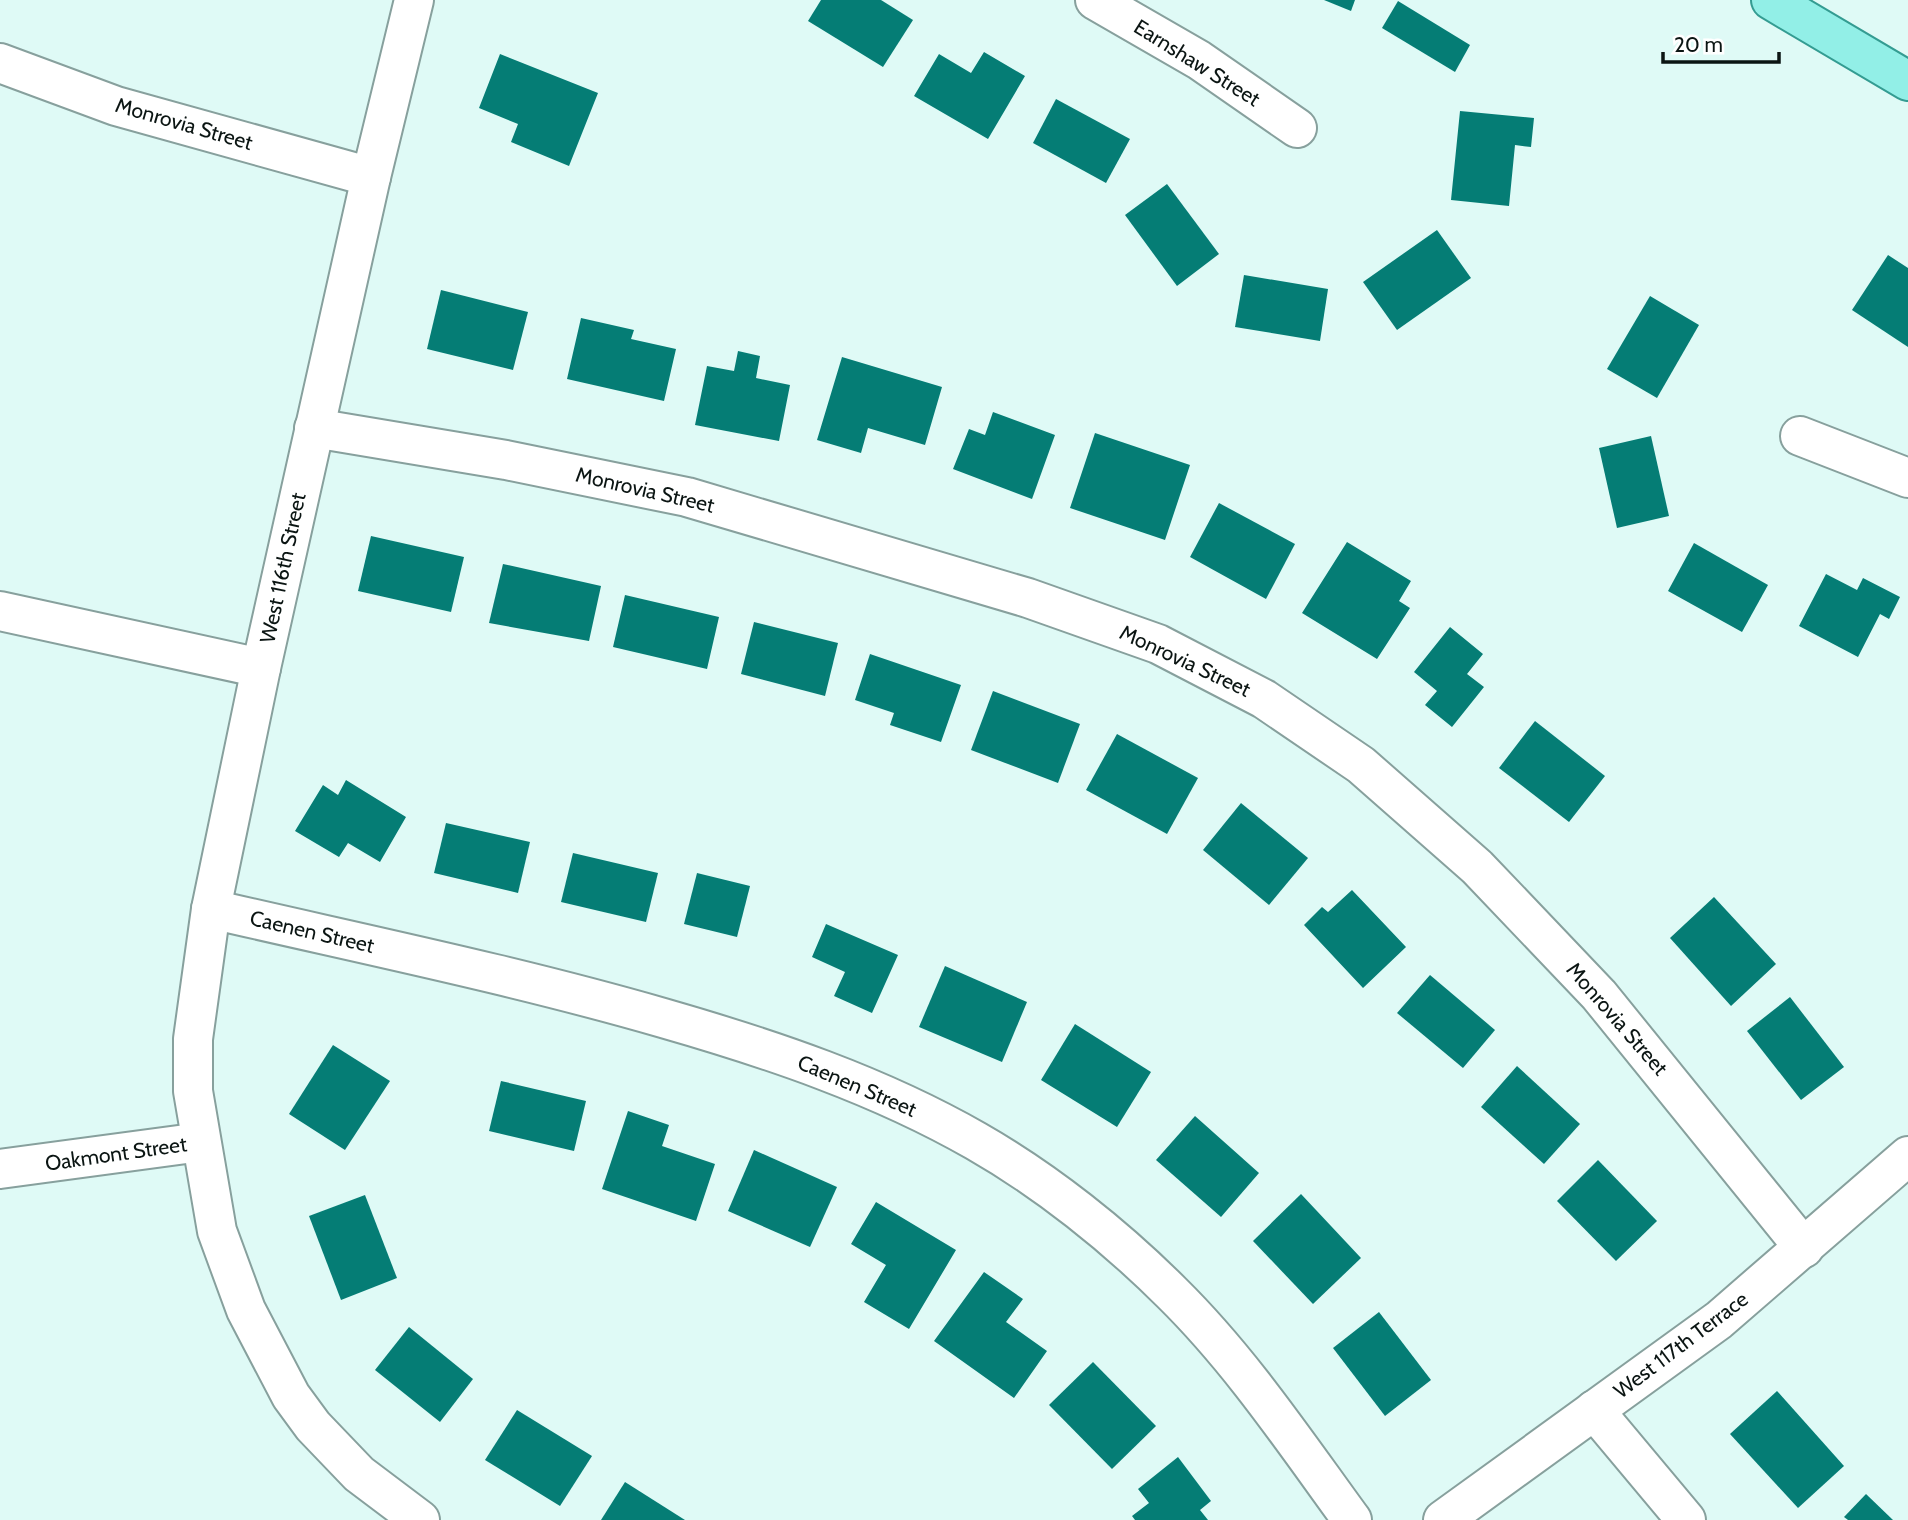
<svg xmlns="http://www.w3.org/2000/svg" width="1908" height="1520" font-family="Cabin,sans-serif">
<rect width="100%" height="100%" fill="#dffaf6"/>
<g fill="#057d75">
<polygon points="821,0 881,0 913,20 883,67 808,21"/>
<polygon points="1324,0 1355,0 1351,11"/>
<polygon points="1398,1 1470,45 1455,72 1382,28"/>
<polygon points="984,52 1025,76 988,139 914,96 939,54 971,73"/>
<polygon points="500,54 598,93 569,166 511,142 518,124 479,108"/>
<polygon points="1056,99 1130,139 1106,183 1033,143"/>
<polygon points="1460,111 1534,118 1531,147 1515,145 1509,206 1451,200"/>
<polygon points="1167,184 1219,254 1177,286 1125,215"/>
<polygon points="1437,230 1471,278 1397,330 1363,282"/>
<polygon points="1888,255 1908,268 1908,347 1852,310"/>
<polygon points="1244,275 1328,289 1320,341 1235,327"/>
<polygon points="441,290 528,312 513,370 427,349"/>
<polygon points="1650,296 1699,325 1657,398 1607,369"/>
<polygon points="581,318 634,330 631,339 676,349 664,401 567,379"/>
<polygon points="738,351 760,356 756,378 790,385 779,441 695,425 707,366 734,371"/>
<polygon points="842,357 942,387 925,445 868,428 861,453 817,440"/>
<polygon points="993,412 1055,435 1032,499 953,469 969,429 985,435"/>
<polygon points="1095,433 1190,465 1165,540 1070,508"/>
<polygon points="1651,436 1669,516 1617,528 1599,448"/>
<polygon points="1219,503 1295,544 1266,599 1190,557"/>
<polygon points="371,536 464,557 451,612 358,591"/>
<polygon points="1347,542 1411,581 1399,601 1410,608 1377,659 1302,613"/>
<polygon points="1694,543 1768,585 1742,632 1668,591"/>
<polygon points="503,564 601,586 589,641 489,623"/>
<polygon points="1826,574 1857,590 1863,578 1900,597 1889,619 1880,614 1858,657 1799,626"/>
<polygon points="625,595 719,617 707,669 613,647"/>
<polygon points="754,622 838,643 825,696 741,674"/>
<polygon points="1450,627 1483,654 1467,674 1484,687 1452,727 1425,705 1437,691 1414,672"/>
<polygon points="870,654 961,685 941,742 890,725 894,713 855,700"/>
<polygon points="993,691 1080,724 1058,783 971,750"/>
<polygon points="1535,721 1605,776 1569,822 1499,768"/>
<polygon points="1117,734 1198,778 1167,834 1086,790"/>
<polygon points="346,780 406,817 380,862 348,843 339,857 295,831 323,785 338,795"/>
<polygon points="1241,803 1308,858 1269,905 1203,850"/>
<polygon points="446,823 530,842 518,893 434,873"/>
<polygon points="573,853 658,873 646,922 561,902"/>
<polygon points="697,873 750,886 737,937 684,924"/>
<polygon points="1352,890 1406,947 1363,988 1304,925 1322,907 1328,912"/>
<polygon points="1714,897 1776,964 1731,1006 1670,938"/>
<polygon points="826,924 898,955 872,1013 834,996 845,972 812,957"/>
<polygon points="945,966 1027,1002 1002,1062 919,1027"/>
<polygon points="1430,975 1495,1030 1463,1068 1397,1013"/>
<polygon points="1790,997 1844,1067 1801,1100 1747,1031"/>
<polygon points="1075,1024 1151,1072 1117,1127 1041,1080"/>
<polygon points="333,1045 390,1081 345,1150 289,1114"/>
<polygon points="1517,1066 1580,1124 1544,1164 1481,1107"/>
<polygon points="501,1081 586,1101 574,1151 489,1131"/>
<polygon points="628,1111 669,1125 662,1146 715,1164 696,1221 602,1189"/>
<polygon points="1195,1116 1259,1173 1221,1217 1156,1160"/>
<polygon points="754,1150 837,1187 810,1247 728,1211"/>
<polygon points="1598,1160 1657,1221 1616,1261 1557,1201"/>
<polygon points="1301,1194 1361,1258 1313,1304 1253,1241"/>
<polygon points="365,1195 397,1278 341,1300 309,1216"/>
<polygon points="876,1202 956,1250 909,1329 864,1302 886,1265 851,1244"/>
<polygon points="984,1272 1023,1299 1006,1322 1047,1351 1014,1398 934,1341"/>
<polygon points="1379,1312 1431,1380 1385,1416 1333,1348"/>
<polygon points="409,1327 473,1379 440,1422 375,1370"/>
<polygon points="1093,1362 1156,1426 1112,1469 1049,1405"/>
<polygon points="1777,1391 1844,1466 1798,1508 1730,1434"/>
<polygon points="517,1410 592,1456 560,1506 485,1460"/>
<polygon points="1178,1457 1211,1501 1200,1510 1208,1520 1135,1520 1132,1516 1149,1503 1138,1489"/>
<polygon points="625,1482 685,1520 601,1520"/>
<polygon points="1866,1494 1893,1520 1848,1520 1844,1517"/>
</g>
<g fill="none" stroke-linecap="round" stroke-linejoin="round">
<defs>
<g id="minor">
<polyline points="414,0 371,177 261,668 211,909 193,1039 193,1091 217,1231 246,1310 291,1396 313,1426 359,1474 420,1520"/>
<polyline points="1095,0 1199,60 1297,128"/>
<polyline points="0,63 116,106 371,177"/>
<polyline points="314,428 506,460 687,497 1028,598 1158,644 1264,699 1361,765 1477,867 1599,995 1804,1248"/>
<polyline points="1800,436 1908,478"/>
<polyline points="0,611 261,668"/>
<path d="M211 909C362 944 514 975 663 1018 771 1049 878 1085 976 1141 1046 1181 1115 1236 1172 1293 1241 1361 1295 1442 1352 1520"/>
<polyline points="0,1169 201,1142"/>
<polyline points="1594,1410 1686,1520"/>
<polyline points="1443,1520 1719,1320 1908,1156"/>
</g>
<polyline id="major" points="1771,0 1908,81"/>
</defs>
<use href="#minor" stroke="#87a09d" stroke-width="42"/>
<use href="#major" stroke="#349c92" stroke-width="42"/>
<use href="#minor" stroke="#fff" stroke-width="38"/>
<use href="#major" stroke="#92efe7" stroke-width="38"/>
</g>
<g text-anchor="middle" stroke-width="5" stroke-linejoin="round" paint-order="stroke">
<g font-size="21" fill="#0b1513" stroke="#fff">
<text transform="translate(1197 63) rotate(32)" y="7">Earnshaw Street</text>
<text transform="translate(184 124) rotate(16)" y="7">Monrovia Street</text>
<text transform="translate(645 490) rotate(13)" y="7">Monrovia Street</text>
<text transform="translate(283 568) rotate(-78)" y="7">West 116th Street</text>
<text transform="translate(1185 661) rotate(25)" y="7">Monrovia Street</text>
<text transform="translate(312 932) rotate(13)" y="7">Caenen Street</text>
<text transform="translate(1617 1019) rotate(49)" y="7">Monrovia Street</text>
<text transform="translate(857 1086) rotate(23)" y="7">Caenen Street</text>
<text transform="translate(116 1154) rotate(-8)" y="7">Oakmont Street</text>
<text transform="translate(1681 1345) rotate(-37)" y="7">West 117th Terrace</text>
</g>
</g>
<path d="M1663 52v10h116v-10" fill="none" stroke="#0b1513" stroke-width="3.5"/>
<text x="1674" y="52" font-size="21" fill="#0b1513" stroke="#ffffff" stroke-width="5" paint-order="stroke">20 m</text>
</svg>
